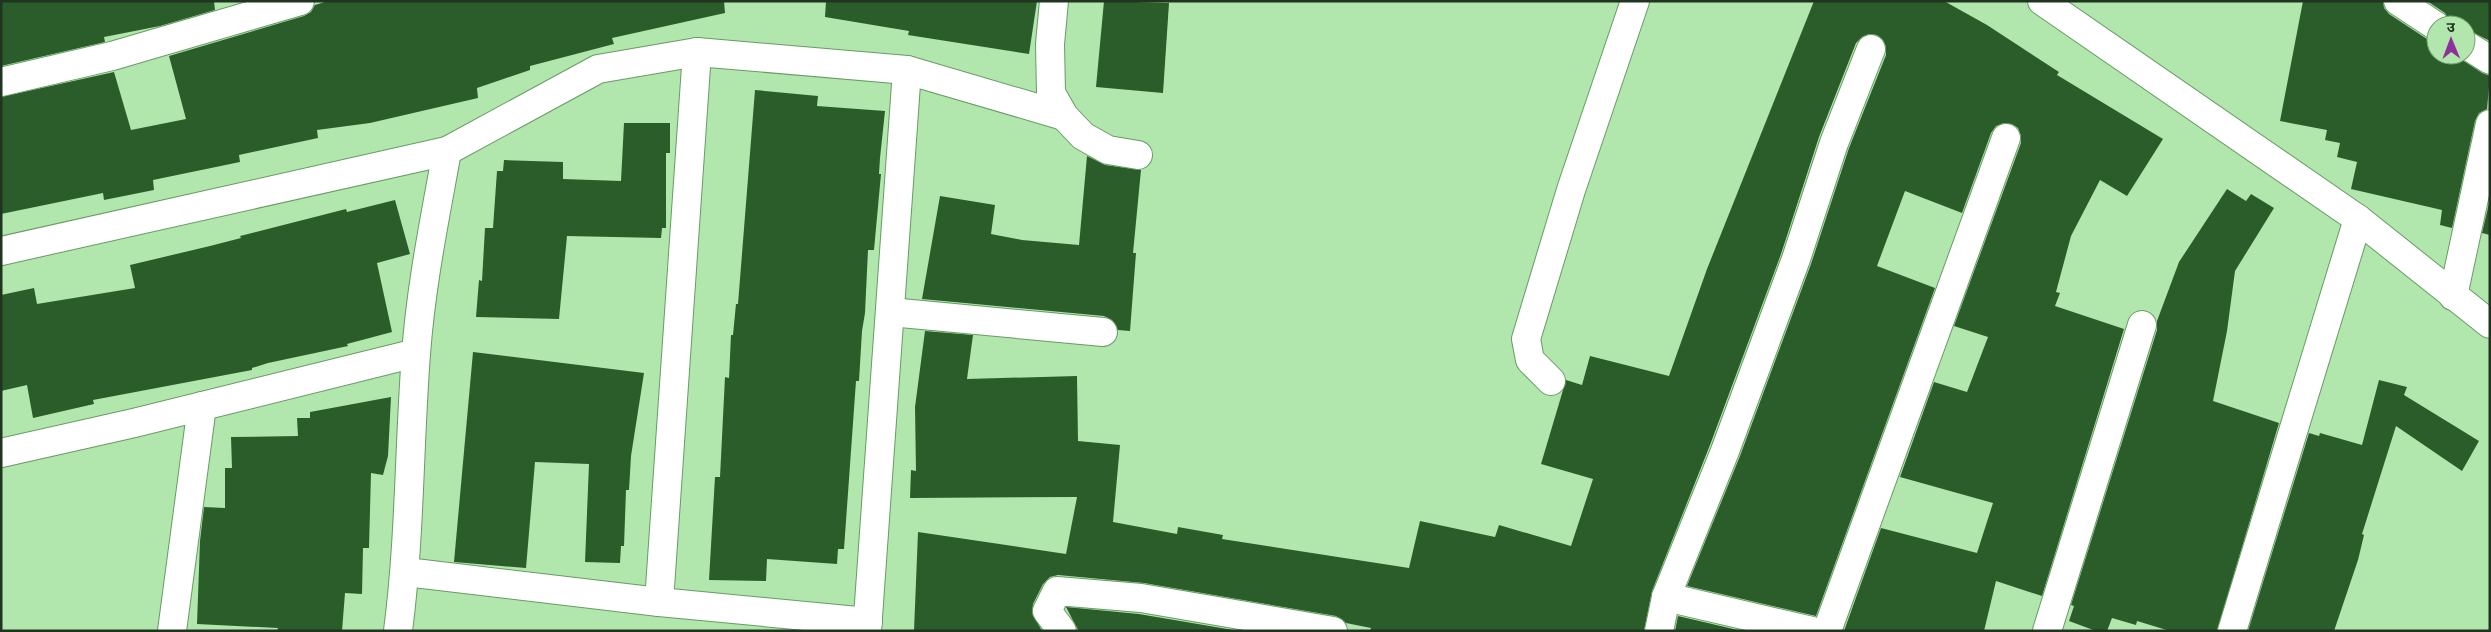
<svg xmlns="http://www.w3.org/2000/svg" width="2491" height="632" font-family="Rubik,'Noto Sans Devanagari',sans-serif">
<rect width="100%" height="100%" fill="#b1e7ad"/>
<g fill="#2b5d2a">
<polygon points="1,1 214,1 215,10 160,26 104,37 105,42 1,66"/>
<polygon points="328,1 724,1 725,13 612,38 614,44 530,66 530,70 477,88 478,98 370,123 317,130 318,138 239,155 240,162 153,180 154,190 104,200 103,193 1,214 1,97 114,72 131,130 186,119 169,56 304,16 311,12 315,5"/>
<polygon points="826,1 1037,1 1029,54 908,35 909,31 825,17"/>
<polygon points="1104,1 1169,3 1163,93 1096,87"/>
<polygon points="1814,1 1944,1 1987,25 2059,72 2057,75 2163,139 2127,196 2100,180 2071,236 2056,292 2060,293 2055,306 2124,329 2042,596 1996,581 1984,631 1844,631 1881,528 1977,553 1993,503 1900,477 1934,382 1967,392 1988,337 1954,326 2021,143 2021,136 2018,128 2012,124 2004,123 1996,126 1991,133 1962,213 1905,191 1877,266 1935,288 1816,616 1687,586 1740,456 1811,264 1849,148 1886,55 1886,47 1883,40 1877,35 1869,34 1862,37 1856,43 1819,137 1781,254 1710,445 1652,591 1644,631 1370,631 1371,628 1346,623 1336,616 1144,583 1058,575 1050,577 1043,584 1033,604 1032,613 1042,631 914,631 918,532 1066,554 1077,497 910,498 911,470 916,471 915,407 925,331 973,335 967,379 1077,376 1078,441 1120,445 1113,522 1177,534 1178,527 1223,535 1222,539 1409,568 1420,521 1495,537 1499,525 1571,546 1593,479 1541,464 1566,380 1582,385 1590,356 1669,376 1707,269"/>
<polygon points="2303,1 2383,1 2384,8 2389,14 2427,39 2436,41 2436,55 2455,55 2482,73 2490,76 2487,109 2479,113 2475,121 2452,228 2440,225 2442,210 2351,189 2357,162 2337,157 2340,143 2325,140 2327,130 2280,121"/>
<polygon points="2427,1 2490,1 2490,41 2466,29 2466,25 2451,25 2445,13"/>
<polygon points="755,90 818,96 817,106 885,111 880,158 879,174 881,174 874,250 868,250 865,313 862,331 859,381 856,381 844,549 838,549 837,564 767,559 766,581 709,580 715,477 720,477 725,377 729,378 731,335 733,335 736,304 738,304"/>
<polygon points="624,123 670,123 670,153 666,153 666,228 662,228 661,238 567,236 559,319 476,317 479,280 482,281 485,228 493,228 497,171 503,171 504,160 563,162 563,179 621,181"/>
<polygon points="1087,156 1105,165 1141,170 1133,253 1136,253 1130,331 1118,330 1112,320 1104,316 922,299 940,196 995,205 991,234 1022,240 1079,245"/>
<polygon points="2227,189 2246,201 2251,194 2274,208 2235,271 2227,331 2213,401 2279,423 2217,631 2170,631 2137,621 2136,625 2112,618 2107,631 2096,631 2069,621 2074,606 2071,605 2157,330 2157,321 2179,262"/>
<polygon points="2490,199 2490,235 2482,233"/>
<polygon points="395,200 410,254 377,263 392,332 347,344 348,346 268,363 252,368 252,370 93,400 94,404 33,418 27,385 1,391 1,295 34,288 37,304 135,288 130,265 210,246 241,238 240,236 346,209 347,212"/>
<polygon points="473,352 644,373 631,456 629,490 626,490 624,546 621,546 620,563 585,562 589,464 535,462 526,568 454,562"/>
<polygon points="2379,380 2407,387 2404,395 2479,441 2462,471 2396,426 2362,534 2364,535 2358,560 2334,631 2248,631 2309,433 2319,436 2320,433 2362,445"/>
<polygon points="391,397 388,456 383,475 371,473 369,548 363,548 362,594 345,593 342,631 277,631 278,628 197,624 200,541 204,507 225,508 225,468 232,468 231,437 298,436 297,418 310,418 310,412"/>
<polygon points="1066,607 1139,614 1239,631 1086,631 1078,630"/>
<polygon points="1678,616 1742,631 1675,631"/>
</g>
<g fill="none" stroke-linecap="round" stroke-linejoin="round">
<defs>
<g id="minor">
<polyline points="1054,1 1050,44 1051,93 1064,116 1083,136 1108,150 1138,155"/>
<polyline points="2042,1 2358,219 2490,324"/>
<polyline points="2398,1 2436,26"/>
<polyline points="2466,45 2490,60"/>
<polyline points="1,82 112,56 300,1"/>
<polyline points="1,251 447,151"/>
<polyline points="2453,296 2490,124"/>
<polyline points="890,312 1103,332"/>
<polyline points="1551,381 1530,360 1526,339 1571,190 1635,1"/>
<polyline points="1,453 134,423 416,353"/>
<polyline points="406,572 659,602 868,622"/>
<polyline points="1666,597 1812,631"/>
<polyline points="659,602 697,52"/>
<polyline points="172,631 202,406"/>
<path d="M398 631C410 539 409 446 416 354 421 285 435 218 447 151L598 69 697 52 907 70 1064 116"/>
<polyline points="867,631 907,70"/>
<polyline points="1062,631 1047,611 1057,591 1141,598 1333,631"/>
<polyline points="1659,631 1666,597 1725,451 1796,259 1834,143 1871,49"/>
<polyline points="1827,631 2006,138"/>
<polyline points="2047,631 2142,325"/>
<polyline points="2232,631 2358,219"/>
</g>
</defs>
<use href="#minor" stroke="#689b65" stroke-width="30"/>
<use href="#minor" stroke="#fff" stroke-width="28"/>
</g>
<rect width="2491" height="632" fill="none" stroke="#20351f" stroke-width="5"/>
<g transform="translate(2451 40) rotate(359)"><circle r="24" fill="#b1e7ad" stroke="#77a074"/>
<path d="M0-4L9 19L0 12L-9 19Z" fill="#8f319a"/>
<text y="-8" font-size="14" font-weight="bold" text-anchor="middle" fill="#20351f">उ</text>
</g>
</svg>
